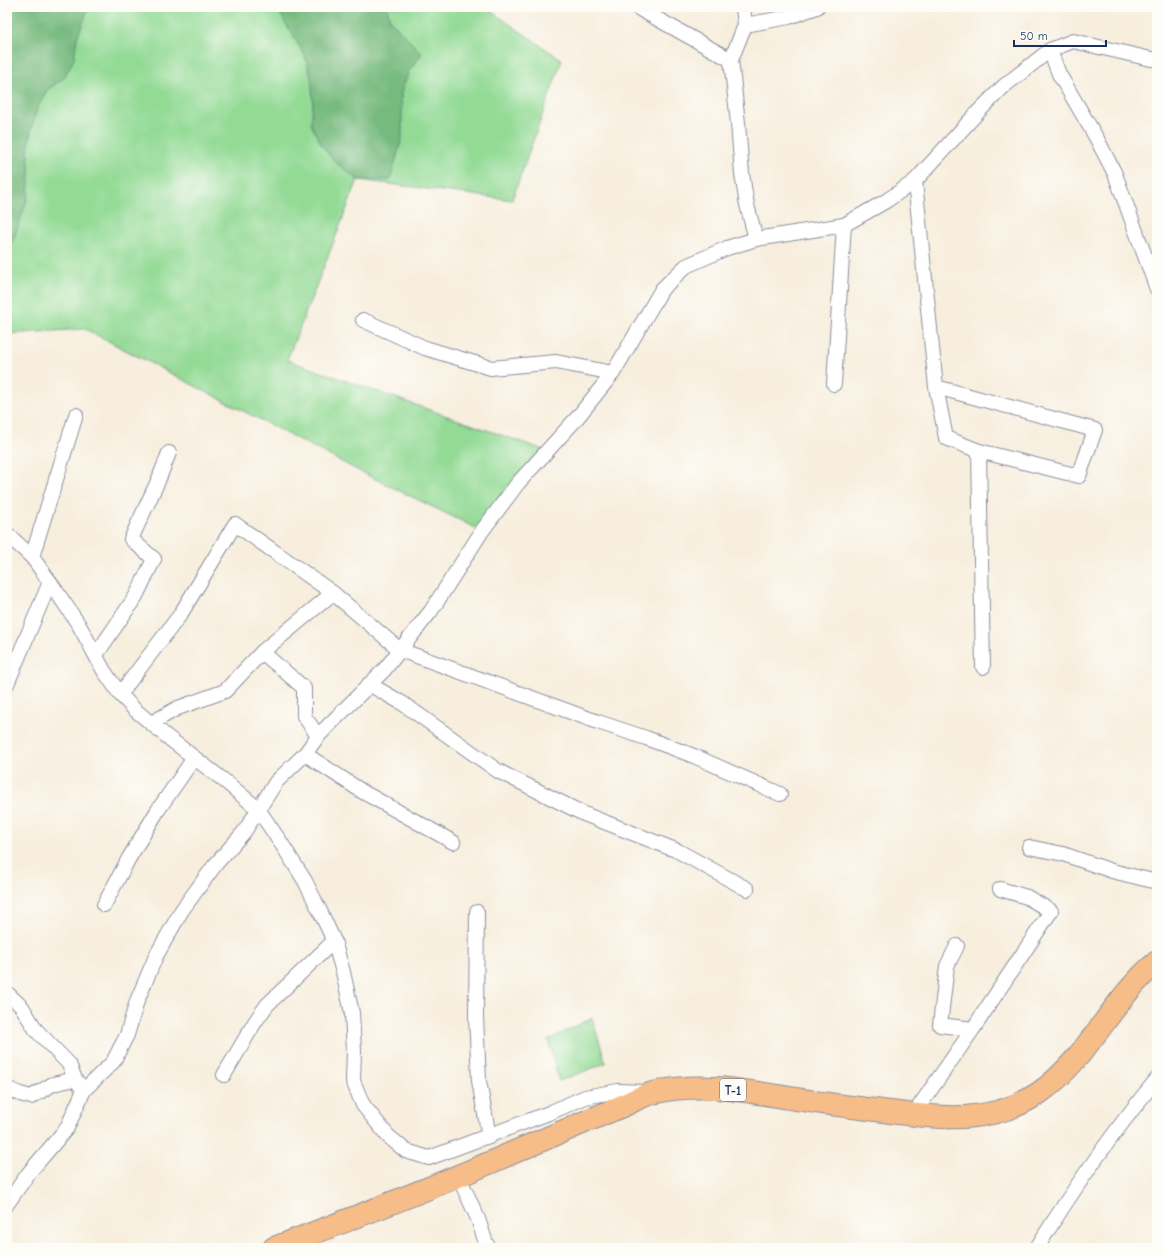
<svg xmlns="http://www.w3.org/2000/svg" width="1164" height="1255" font-family="'Comic Neue',sans-serif">
<rect width="100%" height="100%" fill="#fdfcf7"/>
<filter id="ink" filterUnits="userSpaceOnUse"><feTurbulence type="fractalNoise" baseFrequency=".025" numOctaves="2"/><feDisplacementMap in="SourceGraphic" scale="8" xChannelSelector="R" yChannelSelector="G"/><feConvolveMatrix kernelMatrix="1 2 1 2 8 2 1 2 1" color-interpolation-filters="sRGB"/></filter>
<filter id="wash" filterUnits="userSpaceOnUse"><feTurbulence type="fractalNoise" baseFrequency=".012" numOctaves="4" result="noise"/><feDisplacementMap in="SourceGraphic" scale="16" xChannelSelector="R" yChannelSelector="G"/><feGaussianBlur stdDeviation="0.9" result="paint"/><feColorMatrix in="noise" values="0 0 0 0 0 0 0 0 0 0 0 0 0 0 0 0 0 1.4 0 .05"/><feComposite in="paint" operator="in"/></filter>
<g filter="url(#wash)">
<rect width="100%" height="100%" fill="#f7eedd"/>
<g fill="#93da95" stroke="#57847a">
<polygon points="7,7 485,7 562,60 512,200 358,180 287,360 547,451 482,531 365,474 85,329 7,334"/>
<polygon points="592,1018 606,1063 559,1081 548,1040"/>
</g>
<g fill="#76ba7e" stroke="#48746e">
<polygon points="7,7 89,7 77,38 74,59 64,78 47,90 37,109 31,130 28,151 30,174 28,197 14,238 7,251"/>
<polygon points="276,7 387,7 390,20 422,54 409,71 401,93 402,116 402,138 390,180 358,180 334,161 321,144 311,124 313,101 311,77 305,56"/>
</g>
</g>
<g filter="url(#ink)">
<g fill="none" stroke-linecap="round" stroke-linejoin="round">
<defs>
<g id="street">
<polyline points="636,7 731,60"/>
<polyline points="743,7 745,25 731,60 738,123 742,174 747,205 756,239"/>
<polyline points="745,25 789,17 817,7"/>
<polyline points="1050,50 1059,74 1097,139 1115,174 1157,289"/>
<polyline points="915,181 936,387 946,438 979,451 1079,476 1095,430 936,387"/>
<polyline points="363,320 425,348 491,368 556,362 613,373"/>
<polyline points="834,384 844,225"/>
<polyline points="979,451 983,667"/>
<polyline points="7,534 32,557 50,582 79,625 104,671 120,694 134,709 166,736 226,782 258,809 283,846 305,881 319,909 334,941 343,972 352,1013 354,1051 353,1081 363,1105 388,1136 406,1151 429,1158 549,1113 585,1097 618,1091 647,1092"/>
<polyline points="32,557 76,415"/>
<polyline points="262,652 304,688 304,716 318,736"/>
<polyline points="96,655 136,596 154,559 131,539 158,481 169,453"/>
<polyline points="7,684 50,582"/>
<polyline points="369,684 402,703 498,771 584,814 678,851 747,889"/>
<polyline points="120,694 180,615 235,524 333,593"/>
<polyline points="151,723 178,708 225,691 262,652 333,593 400,650 598,722 646,738 694,756 780,794"/>
<polyline points="305,754 363,792 453,842"/>
<polyline points="1029,847 1063,854 1112,871 1157,882"/>
<polyline points="104,905 129,858 158,810 194,758"/>
<polyline points="477,912 476,1016 479,1081 489,1137"/>
<polyline points="957,946 947,966 940,1025 973,1029"/>
<polyline points="7,993 22,1007 36,1030 69,1064 75,1079 84,1090"/>
<polyline points="224,1075 255,1022 267,1005 334,941"/>
<polyline points="7,1091 9,1089 20,1094 31,1097 53,1084 75,1079"/>
<polyline points="913,1115 973,1029 1051,911 1027,897 1000,889"/>
<polyline points="458,1175 478,1219 486,1243 489,1248"/>
<polyline points="7,1204 28,1174 67,1128 84,1090 113,1062 127,1035 137,1001 156,956 182,910 215,865 244,832 276,782 305,754 318,736 385,669 431,611 482,531 518,483 577,418 613,373 662,289 686,266 727,248 756,239 844,225 886,201 915,181 978,112 1004,86 1050,50 1073,41 1151,59 1157,59"/>
<path d="M1038 1248V1246C1074 1188 1113 1132 1157 1079"/>
</g>
<path id="highway" d="M274 1248C354 1218 433 1188 512 1153 548 1138 584 1122 620 1107 632 1102 644 1094 657 1092 705 1081 756 1093 803 1100 832 1105 862 1108 891 1112 943 1119 993 1124 1039 1093 1088 1059 1111 1000 1157 962"/>
</defs>
<use href="#street" stroke="#898e9e" stroke-width="16"/>
<use href="#highway" stroke="#898e9e" stroke-width="24"/>
<use href="#street" stroke="#fff" stroke-width="14"/>
<use href="#highway" stroke="#f7bd88" stroke-width="22"/>
</g>
</g>
<g text-anchor="middle" stroke-width="4" stroke-linejoin="round" paint-order="stroke">
<rect fill="#fdfcf7" stroke="#5f6c8c" stroke-width="1" x="720" y="1079" width="26" height="22" rx="3"/>
<g font-size="13" font-weight="bold" fill="#1b2f5e">
<text x="733" y="1095">T-1</text>
</g>
</g>
<rect width="1164" height="1255" fill="none" stroke="#fdfcf7" stroke-width="24"/>
<path d="M1014 40v6h92v-6" fill="none" stroke="#1b2f5e" stroke-width="2"/>
<text x="1020" y="40" font-size="12" fill="#1b2f5e" stroke="#fdfcf7" stroke-width="3" paint-order="stroke">50 m</text>
</svg>
